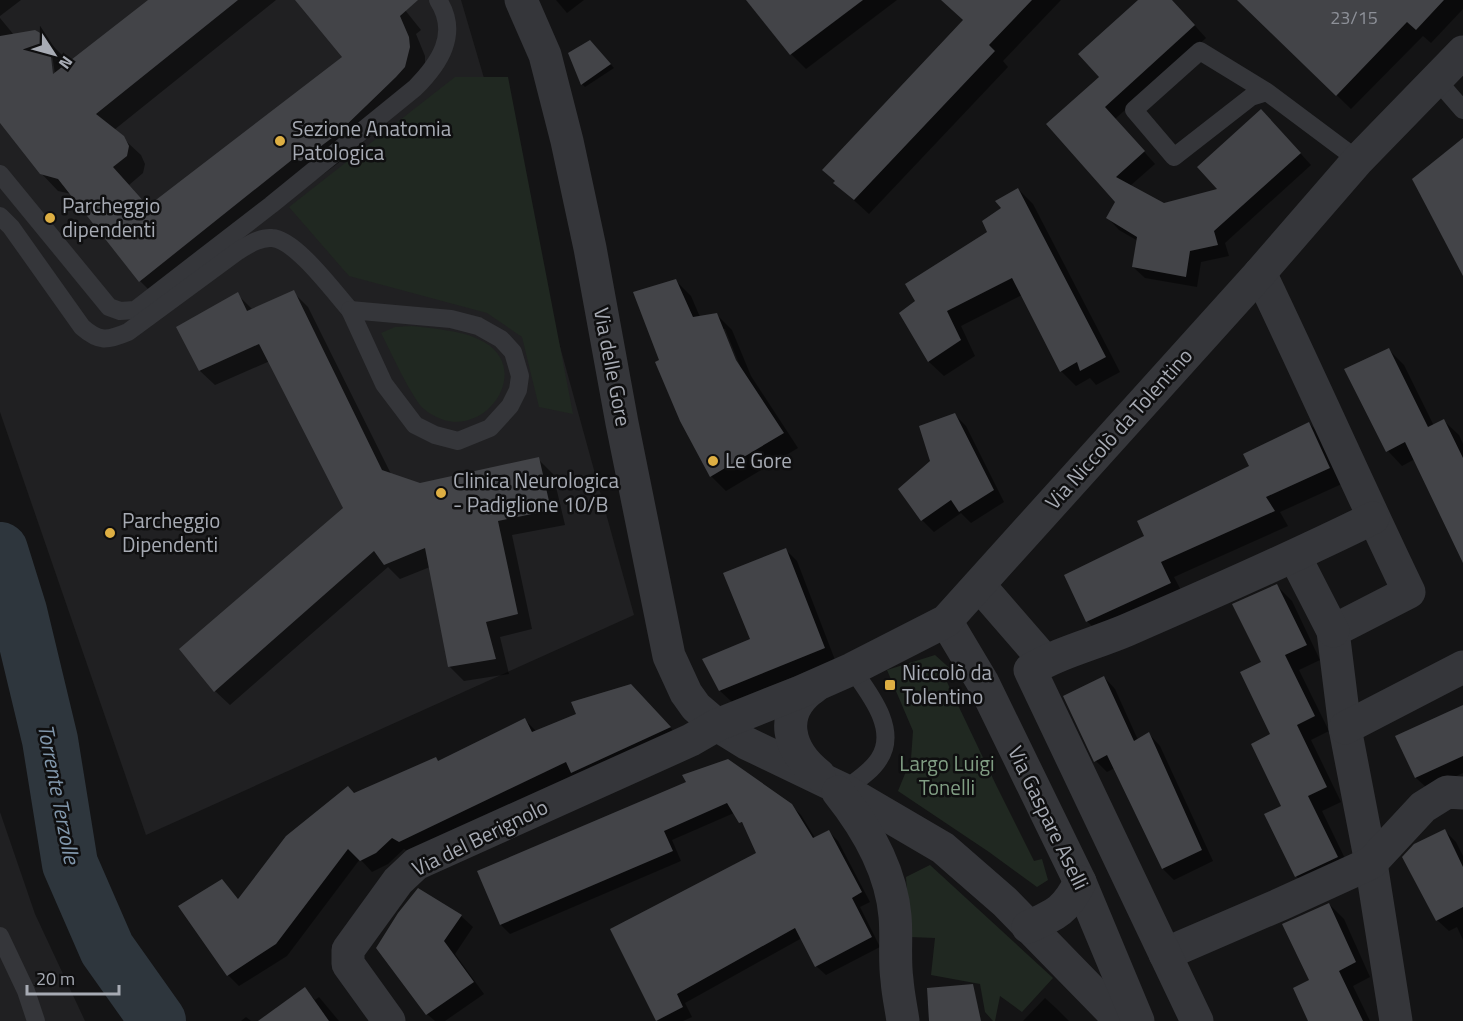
<svg xmlns="http://www.w3.org/2000/svg" width="1463" height="1021" font-family="'Titillium Web',sans-serif">
<rect width="100%" height="100%" fill="#141415"/>
<g fill="#202022">
<polygon points="0,0 461,0 514,180 634,615 146,835 0,412"/>
<polygon points="0,812 35,914 85,1021 0,1021"/>
</g>
<g fill="#202821">
<polygon points="455,77 508,77 573,414 539,407 522,337 487,313 349,276 289,207"/>
<path d="M412 326C435 329 463 330 484 342 537 372 477 453 424 409 413 401 389 348 381 333L395 327Z"/>
<polygon points="935,655 955,673 947,682 997,787 1034,861 1042,859 1048,880 1037,887 989,852 898,791 911,759 913,731 887,670"/>
<polygon points="930,865 1053,978 1022,1012 1000,996 995,1021 993,1021 985,1012 980,984 931,975 935,938 910,937 906,877"/>
</g>
<g fill="#0007" fill-rule="evenodd">
<polygon points="0,0 21,0 0,16"/>
<path d="M151 0H276L114 130 141 155 145 164 143 173 129 185 149 207 344 57 297 0H397L421 30 416 34 425 56V75L413 94 353 152 157 298 140 281 72 194 58 191 41 173 0 120V18L14 35 48 41 66 59V65ZM48 47H51L56 81H53Z"/>
<polygon points="556,0 584,0 567,13"/>
<polygon points="748,0 897,0 806,69 791,54"/>
<polygon points="942,0 1061,0 1003,61 1008,67 869,214 835,183 964,21"/>
<polygon points="1140,0 1172,0 1206,38 1115,119 1155,164 1130,186 1164,205 1220,190 1272,122 1311,165 1225,243 1229,256 1201,262 1197,287 1145,278 1133,267 1138,241 1119,230 1108,218 1117,201 1048,124 1102,77"/>
<polygon points="1239,0 1463,0 1463,9 1431,43 1423,36 1351,109"/>
<polygon points="590,42 614,68 585,87 582,84"/>
<polygon points="1018,189 1033,204 1120,372 1096,385 1090,378 1076,386 1061,371 1022,295 961,326 975,356 944,376 929,362 901,313 917,301 989,233 1003,208"/>
<path d="M676 281 691 296 700 317 717 315 732 330 751 376 798 448 726 491 711 476 681 421 661 360ZM722 329H725L740 366 738 367Z"/>
<polygon points="293,292 308,307 391,474 420,484 538,459 553,474 565,525 512,535 532,629 500,637 509,674 464,681 449,666 430,567 400,579 388,567 230,705 215,691 345,508 270,361 215,385 200,371 178,327 237,294 252,309"/>
<polygon points="1389,350 1404,365 1434,426 1444,421 1459,435 1463,444 1463,555 1415,459 1402,466 1388,451"/>
<polygon points="955,415 966,426 1004,502 971,523 961,513 934,532 922,520 900,489 932,461"/>
<polygon points="1309,423 1323,438 1344,483 1280,512 1288,526 1174,577 1185,598 1102,636 1087,621 1146,537 1251,467"/>
<polygon points="786,550 797,561 835,660 732,702 720,691 752,639"/>
<polygon points="1277,586 1292,601 1320,660 1299,670 1329,731 1311,740 1341,802 1322,811 1352,873 1311,891 1296,876 1283,806 1263,663"/>
<polygon points="1104,677 1115,689 1138,740 1149,734 1160,746 1213,861 1174,880 1163,869 1115,768 1107,772 1096,761"/>
<polygon points="642,698 681,739 411,853 404,849 388,864 372,872 360,859 287,956 239,986 228,975 222,881 239,900 354,795 439,762 525,720 537,732"/>
<polygon points="1463,706 1463,773 1428,789 1416,778 1397,737"/>
<polygon points="688,783 791,805 801,815 815,838 828,831 838,841 870,902 860,907 880,947 826,975 816,966 802,938 685,1003 692,1017 683,1021 658,1021 758,854 746,828 734,813 672,840 681,861 510,934 501,925 479,872"/>
<polygon points="1445,831 1456,842 1463,856 1463,940 1457,927 1449,931 1437,920"/>
<polygon points="418,890 461,916 473,927 455,954 484,994 445,1021 435,1021 427,1014"/>
<polygon points="1329,904 1344,919 1370,977 1353,986 1370,1021 1309,1021 1311,981"/>
<polygon points="305,989 315,1000 319,997 339,1021 261,1021"/>
<polygon points="1045,998 1057,1009 1069,1021 1023,1021"/>
<polygon points="246,1017 251,1021 241,1021"/>
</g>
<g fill="none" stroke-linecap="round" stroke-linejoin="round">
<polyline stroke="#2e363d" stroke-width="56" points="0,550 19,611 50,740 70,864 107,949 158,1021"/>
</g>
<g fill="#434448">
<polygon points="148,0 238,0 96,114 124,136 129,146 127,156 113,167 148,206 342,57 295,0 418,0 400,16 409,37 410,47 405,67 396,77 336,135 301,161 293,159 139,282 58,179 40,174 0,123 0,36 35,30 42,34 49,40 53,74"/>
<polygon points="746,0 863,0 790,55"/>
<polygon points="941,0 1032,0 989,45 995,51 854,200 833,183 835,181 822,170 963,20"/>
<polygon points="1138,0 1172,0 1195,25 1105,107 1145,151 1116,177 1164,203 1217,189 1197,167 1261,109 1301,153 1214,231 1218,245 1190,251 1186,277 1132,267 1137,237 1106,218 1115,202 1046,124 1099,77 1078,54"/>
<polygon points="1237,0 1444,0 1416,30 1407,22 1336,96"/>
<polygon points="590,40 611,64 581,85 568,53"/>
<polygon points="1463,138 1463,276 1412,179"/>
<polygon points="1018,188 1106,357 1080,371 1077,362 1060,372 1012,278 947,311 961,340 928,362 899,313 915,301 905,284 987,232 982,221 1001,208 995,201"/>
<polygon points="676,279 693,317 717,313 736,360 784,433 710,477 680,421 655,362 659,360 633,292"/>
<polygon points="294,290 382,470 420,483 539,457 551,510 498,521 518,614 486,622 496,659 448,667 425,548 384,565 374,551 214,692 179,649 343,508 259,344 199,371 176,327 238,292 247,311"/>
<polygon points="1389,348 1428,427 1444,419 1463,458 1463,563 1405,442 1386,452 1344,369"/>
<polygon points="955,413 994,490 959,512 951,500 921,521 898,489 930,461 919,426"/>
<polygon points="1309,422 1330,468 1266,497 1275,511 1161,562 1171,583 1086,622 1064,575 1144,536 1137,521 1249,466 1243,454"/>
<polygon points="786,548 825,648 719,691 702,659 750,639 723,573"/>
<polygon points="1277,584 1307,645 1285,655 1315,716 1297,725 1327,787 1308,796 1338,857 1295,877 1264,814 1281,806 1251,744 1270,734 1240,672 1261,662 1232,604"/>
<polygon points="1104,676 1134,741 1149,732 1202,850 1162,869 1107,755 1094,762 1063,696"/>
<polygon points="631,684 671,727 571,773 566,762 399,842 392,838 376,853 360,861 348,849 276,944 227,976 178,906 222,879 238,899 286,836 348,786 354,793 436,757 438,761 525,718 532,732 576,714 571,702"/>
<polygon points="1463,705 1463,756 1415,778 1395,736"/>
<polygon points="728,759 792,804 813,838 829,830 862,892 852,898 872,937 815,967 795,928 677,994 683,1007 656,1021 610,929 756,853 742,822 739,823 727,803 664,831 673,851 500,925 477,871 686,782 682,775"/>
<polygon points="1445,829 1463,867 1463,907 1436,921 1402,857 1414,844"/>
<polygon points="418,888 462,915 444,941 474,982 426,1015 376,948 398,913"/>
<polygon points="1329,903 1356,962 1339,971 1363,1021 1308,1021 1293,988 1309,980 1282,924"/>
<polygon points="973,984 981,1021 929,1021 927,988"/>
<polygon points="305,987 329,1021 258,1021"/>
</g>
<g fill="none" stroke-linecap="round" stroke-linejoin="round">
<g stroke="#35363a" stroke-width="18">
<polyline points="1436,79 1463,110"/>
<polyline points="1267,92 1200,51 1134,110 1174,157 1251,97 1267,92 1358,160"/>
<path d="M0 174 109 307 120 311 135 310 271 205 415 88C439 64 460 34 438 0"/>
<path d="M0 216 11 227 82 327C99 342 107 341 128 332L238 251C248 245 260 237 272 238 295 239 334 292 350 310"/>
<polygon points="350,310 451,319 478,326 501,339 513,352 520,376 518,390 510,406 490,428 458,441 435,435 415,425 384,384"/>
<path d="M844 790C856 781 871 772 879 759 899 729 868 692 852 669"/>
<polyline points="0,936 26,991 36,1021"/>
</g>
<g stroke="#35363a" stroke-width="33">
<polyline points="521,0 545,55 567,141 590,248 622,423 669,656 686,693 696,707 717,725 746,743 844,790 943,848 1005,902 1121,1021"/>
<path d="M1260 273C1311 379 1358 486 1409 592L1333 631 1345 728 1371 863 1396 1021"/>
<polyline points="1295,557 1333,631"/>
<polyline points="979,585 1045,661"/>
<polyline points="946,621 983,683 1080,882 1138,1021"/>
<path d="M814 687C777 712 788 751 819 775"/>
<polyline points="1345,728 1463,667"/>
<path d="M838 792C866 827 891 870 895 916 897 937 894 959 897 980 898 994 901 1007 903 1021"/>
<path d="M1028 927C1057 914 1066 910 1080 882"/>
<polyline points="1165,954 1281,904 1371,863 1423,807 1447,792 1463,793"/>
<polyline points="389,1021 348,964 348,950 398,881 416,864 691,740 717,725 800,692 852,669 946,621 1260,273 1358,160 1463,52"/>
<path d="M1197 1021 1030 670C1060 652 1094 644 1127 630 1210 594 1292 558 1373 518"/>
</g>
</g>
<g fill="#deaf43" stroke="#0f0f10" stroke-width="2">
<circle cx="280" cy="141" r="6"/>
<circle cx="50" cy="218" r="6"/>
<circle cx="713" cy="461" r="6"/>
<circle cx="441" cy="493" r="6"/>
<circle cx="110" cy="533" r="6"/>
<rect x="884" y="679" width="12" height="12" rx="3"/>
</g>
<g text-anchor="middle" stroke-width="5" stroke-linejoin="round" paint-order="stroke">
<g font-size="18" fill="#8e9199">
<text x="1354" y="24">23/15</text>
</g>
<g font-size="21" fill="#a7abb4" stroke="#0f0f10" text-anchor="start">
<text x="292" y="136">Sezione Anatomia<tspan x="292" dy="24">Patologica</tspan></text>
<text x="62" y="213">Parcheggio<tspan x="62" dy="24">dipendenti</tspan></text>
<text x="725" y="468">Le Gore</text>
<text x="453" y="488">Clinica Neurologica<tspan x="453" dy="24">- Padiglione 10/B</tspan></text>
<text x="122" y="528">Parcheggio<tspan x="122" dy="24">Dipendenti</tspan></text>
<text x="902" y="680">Niccolò da<tspan x="902" dy="24">Tolentino</tspan></text>
</g>
<g font-size="21" fill="#a7abb4" stroke="#0f0f10">
<text transform="translate(612 367) rotate(79)" y="7">Via delle Gore</text>
<text transform="translate(1119 429) rotate(-48)" y="7">Via Niccolò da Tolentino</text>
<text transform="translate(1048 818) rotate(64)" y="7">Via Gaspare Aselli</text>
<text transform="translate(480 838) rotate(-26)" y="7">Via del Berignolo</text>
</g>
<g font-size="21" fill="#809d83" stroke="#0f0f10">
<text x="947" y="771">Largo Luigi<tspan x="947" dy="24">Tonelli</tspan></text>
</g>
<g font-size="22" font-style="italic" fill="#8197ac" stroke="#0f0f10">
<text transform="translate(59 794) rotate(79)" y="8">Torrente Terzolle</text>
</g>
</g>
<g transform="translate(54 54) rotate(126)" stroke="#0f0f10" stroke-width="4.5" paint-order="stroke">
<path d="M0-4.5L10 22L0 15L-10 22Z" fill="#a7abb4"/>
<text y="-9" font-size="16" font-weight="bold" text-anchor="middle" fill="#a7abb4">N</text>
</g>
<path d="M27 985v9h92v-9" fill="none" stroke="#a7abb4" stroke-width="3"/>
<text x="36" y="985" font-size="18" fill="#a7abb4" stroke="#0f0f10" stroke-width="4.5" paint-order="stroke">20 m</text>
</svg>
